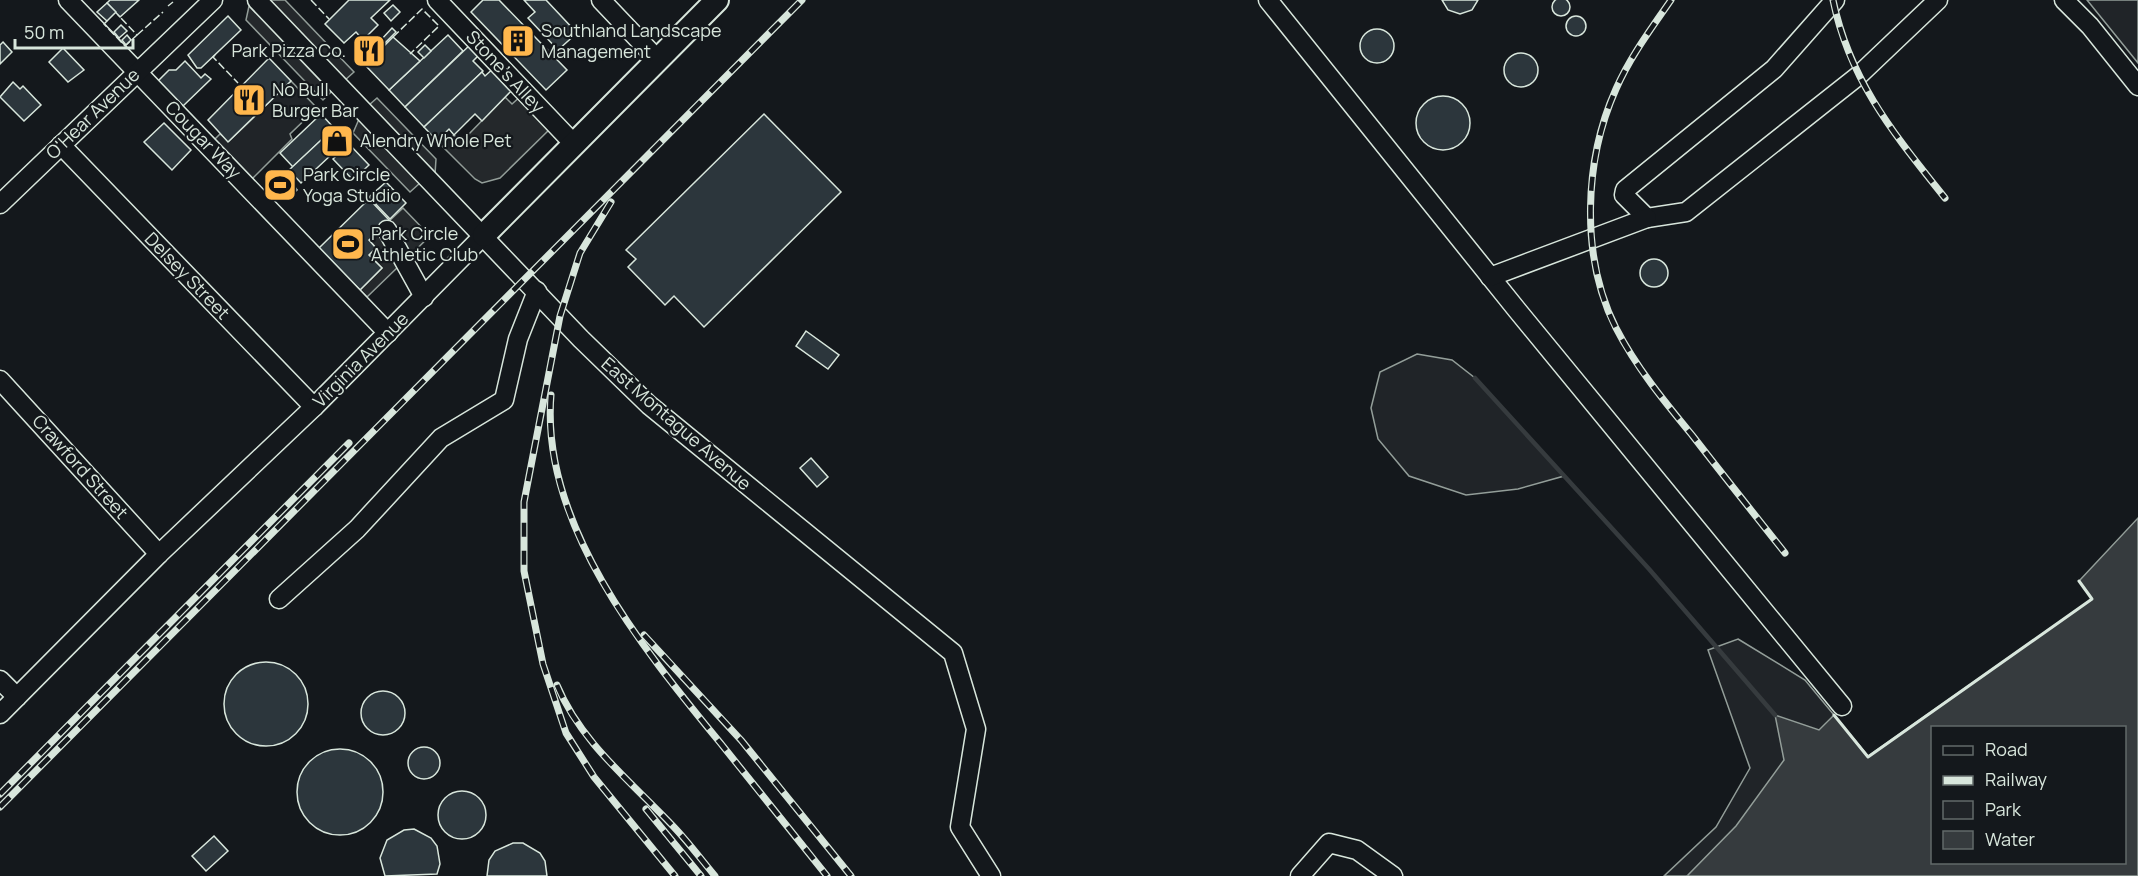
<svg xmlns="http://www.w3.org/2000/svg" width="2138" height="876" font-family="Manrope,sans-serif">
<rect width="100%" height="100%" fill="#14181c"/>
<g fill="#202428" stroke="#939e99" stroke-width="1.5">
<polygon points="2087,0 2138,0 2138,63"/>
<polygon points="291,81 317,108 290,134 292,139 252,179 214,140 220,134 229,141"/>
<polygon points="1417,354 1452,360 1475,378 1564,476 1518,489 1466,495 1409,476 1378,439 1371,408 1380,372"/>
<polygon points="1738,639 1805,680 1868,756 1706,876 1664,876 1716,827 1750,768 1708,650"/>
</g>
<g fill="#24282b" stroke="#939e99" stroke-width="1.5">
<polygon points="268,0 285,0 354,72 344,81"/>
<polygon points="249,6 331,92 323,100 246,20"/>
<polygon points="522,95 553,126 500,178 482,183 475,179 437,141 445,133 451,138 454,135 457,138 466,137 505,97 512,104"/>
<polygon points="377,98 436,159 435,174 369,105"/>
<polygon points="359,119 420,183 410,192 353,133"/>
<polygon points="403,208 430,236 367,297 360,290 382,268 369,255 376,248 369,240"/>
</g>
<path fill="#363b3e" stroke="#939e99" stroke-width="1.5" fill-rule="evenodd" d="M2138 518V876H1687L1736 826 1784 760 1775 715 1819 730 1834 715 1868 756 2092 599 2079 581ZM1932 728H2124V862H1932Z"/>
<g fill="none" stroke-linecap="round" stroke-linejoin="round">
<polyline stroke="#363b3e" stroke-width="4.5" points="1475,378 1649,569 1775,715"/>
</g>
<g fill="#2c363c" stroke="#d8e6dc" stroke-width="1.5">
<circle cx="1561" cy="7" r="9"/>
<polygon points="110,0 139,0 120,17 107,3"/>
<polygon points="349,0 390,0 371,18 378,25 363,40 356,32 344,43 325,24"/>
<polygon points="483,0 499,0 567,70 546,90 471,12"/>
<polygon points="524,0 546,0 577,33 558,50 528,18 535,12"/>
<polygon points="1442,0 1478,0 1472,10 1460,14 1448,10"/>
<polygon points="107,3 116,12 107,21 97,12"/>
<polygon points="393,5 400,12 391,21 384,13"/>
<circle cx="1576" cy="26" r="10"/>
<polygon points="228,16 241,30 201,68 197,68 188,55"/>
<polygon points="121,25 127,31 119,38 114,32"/>
<polygon points="392,28 396,32 382,46 379,42"/>
<circle cx="1377" cy="46" r="17"/>
<polygon points="127,35 131,40 126,45 122,40"/>
<polygon points="448,35 463,51 405,107 389,90"/>
<polygon points="393,37 420,61 389,90 365,65"/>
<polygon points="373,38 382,48 365,65 355,55"/>
<polygon points="3,42 12,52 0,64 0,45"/>
<polygon points="472,43 481,53 473,61 483,71 424,127 405,107"/>
<polygon points="425,45 431,51 424,58 418,52"/>
<polygon points="63,48 84,70 68,82 49,62"/>
<circle cx="1521" cy="70" r="17"/>
<polygon points="269,58 291,81 228,142 208,120"/>
<polygon points="185,61 201,78 205,74 211,79 183,106 158,81 169,70 176,70"/>
<polygon points="496,66 515,87 482,121 475,114 454,135 449,129 437,141 424,127 482,72 485,76"/>
<polygon points="13,82 20,89 23,86 41,105 24,121 0,97"/>
<circle cx="1443" cy="123" r="27"/>
<polygon points="321,114 334,128 293,167 280,153"/>
<polygon points="764,114 841,192 704,327 674,296 665,305 628,267 636,259 626,250"/>
<polygon points="164,123 191,150 172,170 144,142"/>
<polygon points="334,128 346,141 301,183 289,170"/>
<polygon points="349,144 369,165 353,180 333,159"/>
<polygon points="283,170 297,190 291,196 286,189 276,198 265,187"/>
<polygon points="386,182 406,203 390,219 369,197"/>
<polygon points="369,199 390,221 369,240 376,248 369,255 382,268 360,290 319,248"/>
<circle cx="1654" cy="273" r="14"/>
<polygon points="806,331 839,355 828,369 796,346"/>
<polygon points="811,458 828,477 817,487 800,468"/>
<circle cx="266" cy="704" r="42"/>
<circle cx="383" cy="713" r="22"/>
<circle cx="424" cy="763" r="16"/>
<circle cx="340" cy="792" r="43"/>
<circle cx="462" cy="815" r="24"/>
<polygon points="414,829 431,838 437,846 440,864 437,874 385,876 380,858 387,840 404,830"/>
<polygon points="214,836 228,851 206,871 192,856"/>
<polygon points="513,843 523,843 540,853 545,861 547,876 487,876 489,860 495,851"/>
</g>
<g fill="none" stroke-linecap="round" stroke-linejoin="round">
<defs>
<g id="minor">
<polyline points="68,0 388,333"/>
<polyline points="257,0 581,339 649,405 953,653 976,729 960,827 991,876"/>
<polyline points="437,0 574,144"/>
<polyline points="601,0 658,60"/>
<polyline points="1268,0 1517,310 1842,706"/>
<polyline points="1835,0 1774,69 1625,190 1624,195 1647,218 1686,212 1858,76 1938,0"/>
<polyline points="2064,0 2090,26 2138,86"/>
<polyline points="61,145 314,407"/>
<polyline points="0,204 213,0"/>
<polyline points="387,230 424,297"/>
<polyline points="1490,277 1647,218"/>
<polyline points="0,380 159,554"/>
<polyline points="279,599 357,529 441,438 504,400 518,339 537,291"/>
<polyline points="0,680 17,697"/>
<polyline points="0,714 159,554 314,407 484,235"/>
<polyline points="1300,876 1329,843 1357,850 1393,876"/>
</g>
<polyline id="major" points="484,235 717,0"/>
</defs>
<use href="#minor" stroke="#d8e6dc" stroke-width="21"/>
<use href="#major" stroke="#d8e6dc" stroke-width="26"/>
<use href="#minor" stroke="#14181c" stroke-width="18"/>
<use href="#major" stroke="#14181c" stroke-width="22"/>
<defs>
<g id="rail">
<path d="M1671 0C1651 29 1630 57 1616 89 1584 160 1580 257 1616 328 1636 367 1664 401 1692 435 1723 475 1754 514 1785 553"/>
<path d="M1833 0C1850 82 1895 135 1945 198"/>
<polyline points="611,202 580,253 560,316 524,502 524,571 543,664 566,733 594,777 675,876"/>
<path d="M551 395C540 525 645 651 722 745 757 789 792 832 827 876"/>
<polyline points="644,635 741,740 851,876"/>
<path d="M557 685C580 741 629 780 670 823 686 839 700 858 715 876"/>
<polyline points="0,794 349,443"/>
<polyline points="0,807 802,0"/>
<polyline points="646,809 701,876"/>
</g>
</defs>
<use href="#rail" stroke="#d8e6dc" stroke-width="7"/>
<use href="#rail" stroke="#14181c" stroke-width="4.5" stroke-dasharray="14" stroke-linecap="butt"/>
<g stroke="#d8e6dc" stroke-width="1.5" stroke-dasharray="8 3" stroke-linecap="butt">
<polyline points="311,0 329,19"/>
<polyline points="168,6 173,2"/>
<polyline points="107,21 104,24 125,46 137,35 118,15"/>
<polyline points="137,35 163,12"/>
<polyline points="393,37 422,9 439,26 410,54"/>
<polyline points="215,55 213,57 238,83"/>
</g>
<polyline stroke="#d8e6dc" stroke-width="3" points="1834,715 1868,757 2092,599 2079,581"/>
</g>
<defs>
<symbol id="building-square" viewBox="-11 -11 22 22"><rect x="-9" y="-9" width="18" height="18" rx="4" fill="#ffb74d" stroke="#14181c"/><path d="M-4-6H4V6H1V3H-1V6H-4ZM-2.5-4.3h1.7v1.8h-1.7ZM.8-4.3h1.7v1.8H.8ZM-2.5-1h1.7V.8h-1.7ZM.8-1h1.7V.8H.8Z" fill="#111"/></symbol>
<symbol id="restaurant-square" viewBox="-11 -11 22 22"><rect x="-9" y="-9" width="18" height="18" rx="4" fill="#ffb74d" stroke="#14181c"/><path d="M-5-6h1v4h1v-4h1v4h1v-4h1v5L-1.5 .5V6h-2V.5L-5-1ZM5-6V6H3V1.5H1.5Q1.5-4 5-6Z" fill="#111"/></symbol>
<symbol id="shop-square" viewBox="-11 -11 22 22"><rect x="-9" y="-9" width="18" height="18" rx="4" fill="#ffb74d" stroke="#14181c"/><path d="M-5-2.5h2.3a2.7 3.5 0 0 1 5.4 0H5L5.5 6h-11ZM-1.5-2.5h3a1.5 2.3 0 0 0-3 0Z" fill="#111"/></symbol>
<symbol id="stadium-square" viewBox="-11 -11 22 22"><rect x="-9" y="-9" width="18" height="18" rx="4" fill="#ffb74d" stroke="#14181c"/><path d="M0-5a6.5 5 0 1 0 0 10a6.5 5 0 1 0 0-10ZM-3.5-1.8h7v3.6h-7Z" fill="#111"/></symbol>
</defs>
<g fill-rule="evenodd">
<use href="#building-square" x="499" y="22" width="38" height="38"/>
<use href="#restaurant-square" x="350" y="32" width="38" height="38"/>
<use href="#restaurant-square" x="230" y="81" width="38" height="38"/>
<use href="#shop-square" x="318" y="122" width="38" height="38"/>
<use href="#stadium-square" x="261" y="166" width="38" height="38"/>
<use href="#stadium-square" x="329" y="225" width="38" height="38"/>
</g>
<g text-anchor="middle" stroke-width="4.5" stroke-linejoin="round" paint-order="stroke">
<g font-size="18" fill="#d8e6dc" stroke="#14181c" text-anchor="start">
<text x="541" y="37">Southland Landscape<tspan x="541" dy="21">Management</tspan></text>
<text x="346" y="57" text-anchor="end">Park Pizza Co.</text>
<text x="272" y="96">No Bull<tspan x="272" dy="21">Burger Bar</tspan></text>
<text x="360" y="147">Alendry Whole Pet</text>
<text x="303" y="181">Park Circle<tspan x="303" dy="21">Yoga Studio</tspan></text>
<text x="371" y="240">Park Circle<tspan x="371" dy="21">Athletic Club</tspan></text>
</g>
<g font-size="18" fill="#d8e6dc" stroke="#14181c">
<text transform="translate(505 72) rotate(47)" y="6">Stone's Alley</text>
<text transform="translate(93 114) rotate(-44)" y="6">O'Hear Avenue</text>
<text transform="translate(203 140) rotate(46)" y="6">Cougar Way</text>
<text transform="translate(187 276) rotate(46)" y="6">Delsey Street</text>
<text transform="translate(361 360) rotate(-45)" y="6">Virginia Avenue</text>
<text transform="translate(676 424) rotate(41)" y="6">East Montague Avenue</text>
<text transform="translate(80 467) rotate(48)" y="6">Crawford Street</text>
</g>
</g>
<rect x="1931" y="726" width="195" height="138" fill="#14181c" stroke="#626a69" stroke-width="1.5"/>
<rect x="1943" y="746" width="30" height="9" fill="#14181c" stroke="#626a69" stroke-width="1.5"/>
<text x="1985" y="756" font-size="18" fill="#d8e6dc">Road</text>
<rect x="1943" y="776" width="30" height="9" fill="#d8e6dc" stroke="#626a69" stroke-width="1.5"/>
<text x="1985" y="786" font-size="18" fill="#d8e6dc">Railway</text>
<rect x="1943" y="801" width="30" height="18" fill="#202428" stroke="#626a69" stroke-width="1.5"/>
<text x="1985" y="816" font-size="18" fill="#d8e6dc">Park</text>
<rect x="1943" y="831" width="30" height="18" fill="#363b3e" stroke="#626a69" stroke-width="1.5"/>
<text x="1985" y="846" font-size="18" fill="#d8e6dc">Water</text>
<path d="M15 39v9h118v-9" fill="none" stroke="#d8e6dc" stroke-width="3"/>
<text x="24" y="39" font-size="18" fill="#d8e6dc" stroke="#14181c" stroke-width="4.5" paint-order="stroke">50 m</text>
</svg>
